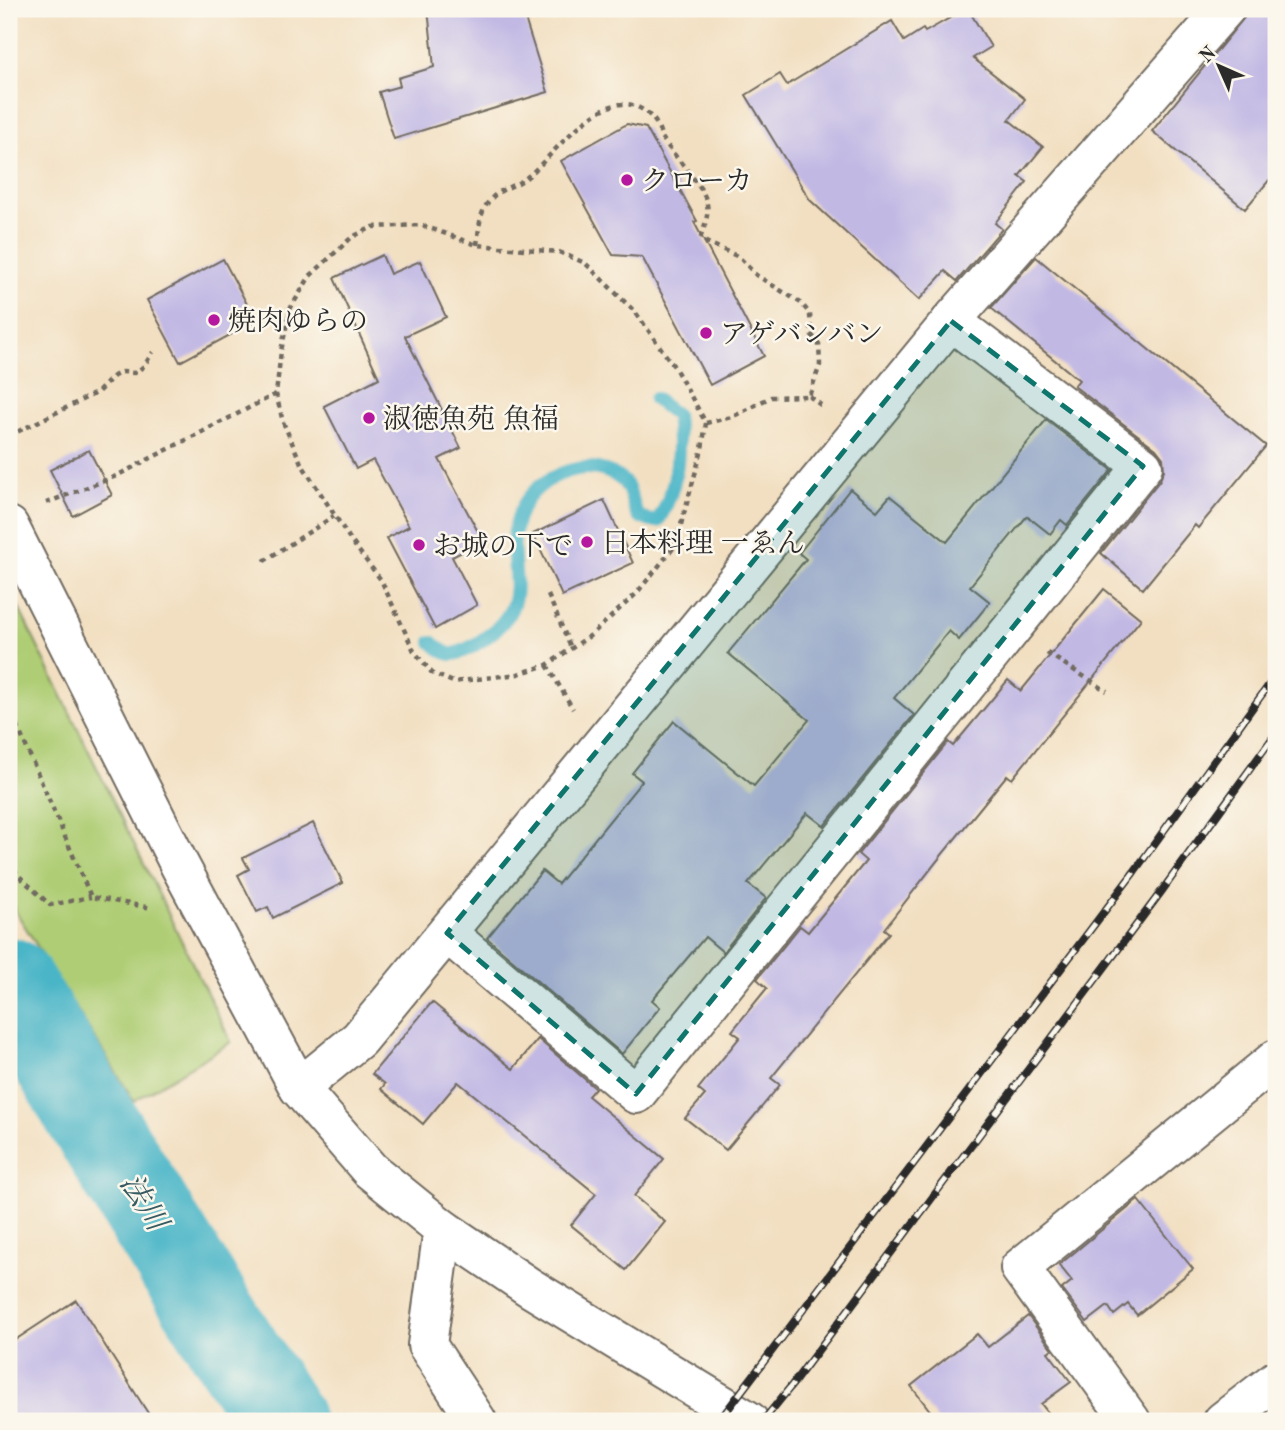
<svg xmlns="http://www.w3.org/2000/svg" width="1285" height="1430" font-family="'Old Standard TT','Noto Serif JP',serif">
<rect width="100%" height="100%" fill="#fbf7ec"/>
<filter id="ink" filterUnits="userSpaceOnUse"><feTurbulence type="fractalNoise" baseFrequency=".0143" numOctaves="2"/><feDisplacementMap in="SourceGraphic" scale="14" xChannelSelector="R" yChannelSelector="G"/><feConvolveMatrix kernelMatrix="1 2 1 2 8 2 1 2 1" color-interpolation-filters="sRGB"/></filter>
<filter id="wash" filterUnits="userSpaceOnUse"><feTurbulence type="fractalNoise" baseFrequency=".00686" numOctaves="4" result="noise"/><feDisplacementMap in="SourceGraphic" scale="28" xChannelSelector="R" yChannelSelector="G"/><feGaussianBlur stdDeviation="1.57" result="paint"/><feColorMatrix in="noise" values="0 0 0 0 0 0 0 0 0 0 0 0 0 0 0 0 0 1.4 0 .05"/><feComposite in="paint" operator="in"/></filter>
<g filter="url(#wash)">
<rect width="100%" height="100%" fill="#f2dfc1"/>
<polygon fill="#afcd74" stroke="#6d7c50" stroke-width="2" points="9,588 231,1042 134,1101 9,901"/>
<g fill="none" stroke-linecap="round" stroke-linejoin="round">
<path stroke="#4ab5c7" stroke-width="14" d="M432 642C448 658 453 657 473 646 548 601 496 568 521 510 537 475 593 452 624 482 632 491 632 505 638 516L651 521H658C677 489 681 451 676 415L655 399"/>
<polyline stroke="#4ab5c7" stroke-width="89" points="9,982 157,1227 280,1421"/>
</g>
<g id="blocks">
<g fill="#c1b8e4">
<polygon points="428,9 522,9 548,92 394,139 379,92 400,86 398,78 434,67"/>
<polygon points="966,9 968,9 991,47 973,58 1025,99 1009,120 1043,147 1019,176 1027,182 995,223 1002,229 957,281 945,271 919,300 810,200 746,95 780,74 787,85 892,21 904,41 923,29 925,32"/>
<polygon points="1251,9 1276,9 1276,172 1245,209 1152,131"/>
<polygon points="627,124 646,128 697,221 694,222 764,356 710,385 642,257 613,255 561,161"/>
<polygon points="382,255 390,274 420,261 446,317 405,336 461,448 439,459 483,541 452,557 477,605 435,629 387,538 409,526 373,460 356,469 324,406 379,378 334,278"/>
<polygon points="1036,257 1266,446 1198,528 1195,525 1143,589 1101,553 1160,480 1164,470 1163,458 1156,449 1074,386 1079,380 991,308"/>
<polygon points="223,259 256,321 180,362 147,300"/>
<polygon points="1046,420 1112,470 1067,525 1061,520 1050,534 1027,516 970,586 990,602 959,640 949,631 894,698 914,715 824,826 807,813 748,884 766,898 723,952 705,937 652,1000 660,1007 622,1054 487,938 542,871 558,884 642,781 632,773 674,721 754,786 809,720 728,653 806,559 799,553 850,489 877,511 890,496 947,542"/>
<polygon points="89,450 112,495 73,516 50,470"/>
<polygon points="604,500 633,563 562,596 533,534"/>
<polygon points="1104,589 1141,619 1012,779 1007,775 937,861 884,929 889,933 771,1078 780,1085 726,1150 685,1118 705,1095 698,1089 740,1037 732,1031 767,988 757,979 800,926 808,932 866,861 858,854 948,742 953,746 1008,680 1021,691"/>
<polygon points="313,823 343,883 273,918 268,907 257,912 238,875 249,869 243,858"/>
<polygon points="432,1002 513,1069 538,1039 595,1088 588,1096 664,1159 634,1196 665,1222 626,1270 571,1225 596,1194 458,1082 423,1124 381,1089 385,1084 372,1074"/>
<polygon points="1138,1200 1193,1269 1137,1315 1128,1304 1114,1315 1108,1306 1087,1322 1062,1289 1072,1281 1059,1265"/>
<polygon points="76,1300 153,1421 9,1421 9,1344"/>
<polygon points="1028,1316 1052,1349 1048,1352 1071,1382 1041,1404 1055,1421 938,1421 911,1386 977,1334 988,1347"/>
</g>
</g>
</g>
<g filter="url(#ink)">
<use href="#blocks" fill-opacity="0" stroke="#716a60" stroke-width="2"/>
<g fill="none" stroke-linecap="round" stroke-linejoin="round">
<defs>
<g id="minor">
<polyline points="447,933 636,1094 1143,466 951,321"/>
<polyline points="299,1088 359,1039 951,321 1225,9"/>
<polyline points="443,1229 427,1345 477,1421"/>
<polyline points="1131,1421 1020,1268 1276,1059"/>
</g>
<g id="tertiary">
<polyline points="9,526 180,866 299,1088 370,1170 443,1229 529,1287 749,1421"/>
<polyline points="1223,1421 1276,1380"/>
</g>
</defs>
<use href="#minor" stroke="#716a60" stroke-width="42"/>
<use href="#tertiary" stroke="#716a60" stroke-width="42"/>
<g stroke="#716a60" stroke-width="4.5" stroke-dasharray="5 5" stroke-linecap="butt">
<path d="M477 245C479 230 479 212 490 200 500 188 514 187 526 178 552 157 587 106 622 104 634 103 646 110 654 120 658 125 660 133 663 139 673 155 702 185 706 200 710 212 705 225 701 236L706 242 739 257 756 275 801 303 810 314 811 334 819 344 820 365 809 396 771 397 732 417 706 423"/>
<polyline points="809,396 822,406"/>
<polyline points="9,436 98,392 114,376 122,372 135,373 144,366 153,352"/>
<polyline points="46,503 114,477 276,394 281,351 290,309 310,276 352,237 373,227 421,225 477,245 559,252 585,263 636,313 675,368 706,423 702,449 675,546 636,594 591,635 547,665 518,674 453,682 432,673 414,651 381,580 352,542 301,463 283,422 276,394"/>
<polyline points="264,561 334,516"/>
<polyline points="548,595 572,650"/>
<polyline points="1047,653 1107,691"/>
<polyline points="547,665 573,709"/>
<polyline points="9,707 91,897 152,908"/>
<polyline points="9,860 18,875 50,905 91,897"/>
</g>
<use href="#minor" stroke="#fff" stroke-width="38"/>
<use href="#tertiary" stroke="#fff" stroke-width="38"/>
<defs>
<g id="rail">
<polyline points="719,1421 1134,872 1276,675"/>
<polyline points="763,1421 792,1385 1161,892 1276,733"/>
</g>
</defs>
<use href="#rail" stroke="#2b2b2b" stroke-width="8"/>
<use href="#rail" stroke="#fbf7ec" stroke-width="5" stroke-dasharray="16" stroke-linecap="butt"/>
</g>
</g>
<path fill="#0f766e" fill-opacity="0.2" stroke="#0f766e" stroke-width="5" stroke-dasharray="14 9" stroke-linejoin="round" d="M951 321 1143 466 636 1094 447 933Z"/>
<g fill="#b5179e" stroke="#fbf7ec" stroke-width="2.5">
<circle cx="627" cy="180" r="7"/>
<circle cx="214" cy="320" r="7"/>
<circle cx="706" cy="333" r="7"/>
<circle cx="369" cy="418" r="7"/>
<circle cx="587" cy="542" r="7"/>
<circle cx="419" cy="545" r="7"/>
</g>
<g text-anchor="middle" stroke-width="5" stroke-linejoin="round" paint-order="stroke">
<g font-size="28" fill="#2b2b2b" stroke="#fbf7ec" text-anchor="start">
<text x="641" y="190">クローカ</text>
<text x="228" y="330">焼肉ゆらの</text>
<text x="720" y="343">アゲバンバン</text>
<text x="383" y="428">淑徳魚苑 魚福</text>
<text x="601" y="552">日本料理 一ゑん</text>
<text x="433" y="555">お城の下で</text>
</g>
<g font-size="30" font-style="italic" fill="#365b62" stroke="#fbf7ec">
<text transform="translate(144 1202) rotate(58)" y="10">法川</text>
</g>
</g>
<rect width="1285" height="1430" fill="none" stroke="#fbf7ec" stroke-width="35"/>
<g transform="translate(1219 66) rotate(315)" stroke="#fbf7ec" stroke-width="5" paint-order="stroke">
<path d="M0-5L12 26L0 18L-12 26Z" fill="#2b2b2b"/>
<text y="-10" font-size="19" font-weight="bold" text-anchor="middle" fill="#2b2b2b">N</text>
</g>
</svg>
